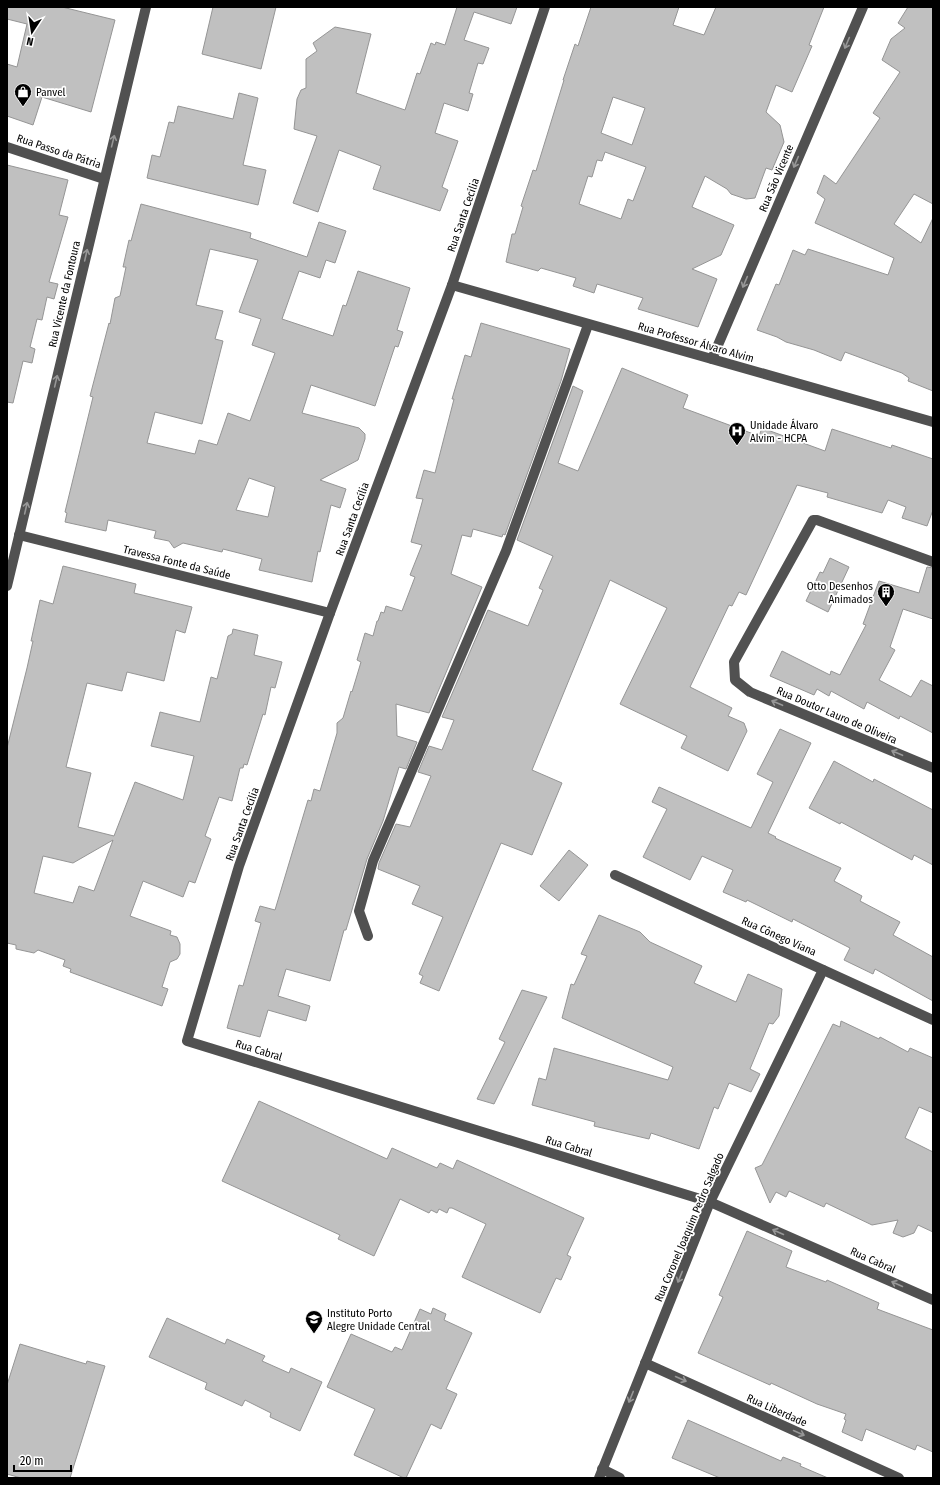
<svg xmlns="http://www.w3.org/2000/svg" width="940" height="1485" font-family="'Fira Sans Condensed',sans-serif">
<rect width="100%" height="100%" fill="#fff"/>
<g fill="#c0c0c0" stroke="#959595" fill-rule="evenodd">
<polygon points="7,7 62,7 115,20 91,112 42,97 33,125 7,116 7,64 17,67 27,24 7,19"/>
<polygon points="213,7 276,7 261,69 202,54"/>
<polygon points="457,7 517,7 511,24 474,12 464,40 489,48 483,64 478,63 469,93 473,94 468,111 444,103 435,133 458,141 442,187 448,190 440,211 373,189 381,166 339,150 318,212 293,203 317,136 294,129 297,99 301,90 306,88 306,59 317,51 313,43 335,27 371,34 356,93 405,110 417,73 420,74 431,43 435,45 436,42 445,45"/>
<path d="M591 7H679L673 25 704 35 716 7H824L809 45 812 46 792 92 776 85 766 112 780 125 784 142 772 170 766 168 755 198 746 199 731 194 727 189 705 176 692 207 734 225 721 255 692 269 717 279 698 327 638 309 643 298 597 284 594 293 573 286 576 278 541 268 538 271 506 262 512 234H515L523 207 521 206 533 170 536 171 564 80H563L575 44 578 46ZM613 97 645 108 632 145 601 133ZM605 152 646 167 633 201 628 199 621 219 579 204 588 176 592 177 597 160 602 161Z"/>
<polygon points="908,7 933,7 933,204 914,194 894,224 921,243 933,218 933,391 908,381 909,378 902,373 845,352 841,361 814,350 786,342 777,337 757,330 776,284 779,285 793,250 805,255 808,249 888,275 894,258 815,223 825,199 817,193 824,175 836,184 880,118 873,113 900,72 882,60 891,39 905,28 898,23"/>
<polygon points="239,93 258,98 243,165 266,170 258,205 147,178 152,155 160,157 169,122 174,123 178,106 233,119"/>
<polygon points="7,165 68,180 59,215 68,217 49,282 58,284 54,299 47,297 42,320 37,319 30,347 35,349 32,363 23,361 13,403 7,402"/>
<path d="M141 204 251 233 250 238 307 257 319 222 346 231 335 263 326 260 320 278 299 271 282 319 333 336 343 305 346 306 358 271 410 288 397 330 403 332 398 347 395 346 375 406 311 385 302 413 359 428 365 434V439L358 460 320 480 346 489 340 508 331 505 320 552 318 551 312 582 259 570 262 559 223 549 222 552 183 543 174 548 169 541 154 538 156 531 108 520 106 531 65 522 67 513 65 512 93 397 90 396 109 323 110 324 115 298 120 296 126 267H123L129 240 131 241ZM210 249 258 260 239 312 261 319 252 345 275 353 250 421 228 413 217 445 199 440 195 454 147 443 155 412 202 424 223 341 215 339 223 311 196 305ZM249 478 275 487 268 517 236 510Z"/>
<polygon points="481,323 570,349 561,381 505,535 503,534 502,537 473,529 471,537 462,535 451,574 482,587 429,713 396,704 397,736 417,742 406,769 399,767 383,821 367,859 346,930 344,930 330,981 286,969 278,996 310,1006 306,1021 268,1010 260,1037 227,1028 239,985 243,986 261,923 255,921 260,906 275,910 308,800 311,801 314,789 320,791 337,733 337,723 343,718 351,691 352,692 361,662 357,660 365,633 373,636 377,621 378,621 381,612 384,613 386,606 402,611 415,577 410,575 422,545 411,542 423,499 416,498 424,470 435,473 454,399 452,399 465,355 471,357"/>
<polygon points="622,368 688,395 683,408 759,436 762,428 825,451 832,429 891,448 892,445 933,459 933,510 927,526 902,518 906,507 888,500 882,513 827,497 828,493 797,485 746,595 739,592 732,606 729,605 690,687 732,708 728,716 744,723 747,731 728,771 681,748 687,736 620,704 667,608 610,580 532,770 562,783 532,855 501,843 439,991 420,983 423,976 419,974 443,917 412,904 420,886 378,869 379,863 396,824 410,827 431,776 418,772 429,746 442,750 454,720 442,717 488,610 528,626 543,590 539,588 553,556 517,540 573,386 583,391 558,463 578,471"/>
<polygon points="830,558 849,567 828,612 806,601 820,572 823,573"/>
<path d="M63 566 136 584 134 593 192 607 185 633 176 630 164 681 127 672 122 691 87 683 66 767 91 773 78 827 114 836 135 782 183 800 194 756 151 746 158 720 160 712 200 722 211 677 217 679 228 636 232 634 233 629 258 635 254 655 282 662 275 688 271 687 265 715 263 714 247 765 244 764 243 768H240L232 801 219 797 205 836 211 839 195 883 189 881 183 897 143 881 130 916 171 931 170 935 177 937 180 944V954L177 959 170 962 162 987 168 989 162 1006 70 972 71 969 63 966 65 960 38 950 34 953 16 949V945L7 943V748L27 668 33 641H31L40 600 53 604ZM113 840 94 891 79 886 73 903 34 893 43 856 73 863Z"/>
<polygon points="927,567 933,568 933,619 903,609 890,647 895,650 879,680 911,697 921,680 933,686 933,733 900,716 899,719 867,702 864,709 831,691 829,696 817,689 814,695 770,676 782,651 830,675 831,671 840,675 866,625 863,624 879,581 919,593"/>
<polygon points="780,729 811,743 768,833 776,837 775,838 841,868 834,881 862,896 860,901 900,922 893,935 933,957 933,1001 875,969 873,974 844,960 850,948 793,919 792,922 747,900 746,902 723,892 733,870 702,856 690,880 643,857 667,809 652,802 659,787 751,828 773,782 757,774"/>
<polygon points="834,761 873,782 874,779 933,810 933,865 914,855 912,860 841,822 840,824 809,808"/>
<polygon points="569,850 588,865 559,901 540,886"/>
<polygon points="599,915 640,932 650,942 702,966 694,983 736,1002 748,974 782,989 779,1016 773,1024 769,1023 750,1069 760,1074 751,1092 729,1083 718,1109 714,1107 699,1149 651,1133 649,1139 594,1126 595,1122 532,1105 539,1078 546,1080 554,1048 668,1080 673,1067 562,1018 571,984 574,985 587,956 581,954"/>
<polygon points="522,990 547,997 494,1104 477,1099 505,1042 499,1039"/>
<polygon points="841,1021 879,1039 880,1037 908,1052 910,1048 933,1058 933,1113 919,1107 905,1138 933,1152 933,1232 918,1225 914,1233 903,1237 893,1233 898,1220 872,1225 826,1203 824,1207 789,1191 786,1197 776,1192 770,1203 755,1168 762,1165 833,1024 840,1027"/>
<polygon points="259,1101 387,1159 392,1148 437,1168 440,1163 453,1169 457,1160 584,1218 567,1255 571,1257 561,1280 556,1278 540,1313 462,1277 486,1224 452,1208 449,1208 447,1213 439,1209 437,1213 431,1210 429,1213 400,1199 374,1256 338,1239 340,1235 222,1181"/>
<polygon points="747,1231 792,1251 786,1267 826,1282 827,1280 879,1303 877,1309 933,1330 933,1452 917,1445 915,1450 866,1429 862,1441 842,1432 846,1420 844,1419 846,1414 817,1404 771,1383 770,1385 698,1353 723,1297 719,1295"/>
<polygon points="433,1308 446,1314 444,1320 472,1333 446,1389 457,1394 441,1429 431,1424 406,1478 404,1478 354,1455 375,1409 327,1387 351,1334 392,1352 395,1347 402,1350 420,1309 431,1314"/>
<polygon points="167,1318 225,1344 227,1339 265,1356 262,1361 289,1373 291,1368 322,1382 300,1431 270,1417 271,1413 245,1400 242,1406 205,1389 207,1383 149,1357"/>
<polygon points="20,1344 86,1364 87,1361 105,1366 70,1478 21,1478 7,1474 7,1385"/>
<polygon points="688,1420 781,1461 783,1457 801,1464 800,1466 828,1478 720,1478 672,1458"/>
</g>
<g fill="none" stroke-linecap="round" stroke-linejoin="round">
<g stroke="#515151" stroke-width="10">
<polyline points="545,7 452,285 330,613 239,866 187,1041 710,1202 933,1300"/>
<polyline points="7,147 104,179"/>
<polyline points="452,285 933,422"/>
<polyline points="712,359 863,7"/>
<polyline points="19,535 330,613"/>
<polyline points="933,562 817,520 813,520 734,662 735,680 750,692 933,768"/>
<polyline points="7,586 146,7"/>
<polyline points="615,875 933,1020"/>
<polyline points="368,936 359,911 373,861 506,551 588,325"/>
<polyline points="645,1363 899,1478"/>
<polyline points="602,1469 620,1478"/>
<polyline points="599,1478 710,1202 823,970"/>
</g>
</g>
<defs><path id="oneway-shaft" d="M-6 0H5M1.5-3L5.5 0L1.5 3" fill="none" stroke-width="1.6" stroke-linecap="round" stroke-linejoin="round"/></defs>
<g stroke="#979797">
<use href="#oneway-shaft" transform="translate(847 43) rotate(113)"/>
<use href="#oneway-shaft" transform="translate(113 141) rotate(-76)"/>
<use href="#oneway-shaft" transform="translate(796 162) rotate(113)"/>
<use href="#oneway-shaft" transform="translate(86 255) rotate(-77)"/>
<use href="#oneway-shaft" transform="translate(745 282) rotate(113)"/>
<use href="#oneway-shaft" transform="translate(56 381) rotate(-77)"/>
<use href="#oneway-shaft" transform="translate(26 508) rotate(-77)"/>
<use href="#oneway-shaft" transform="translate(777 703) rotate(-157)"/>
<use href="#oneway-shaft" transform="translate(897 753) rotate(-157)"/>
<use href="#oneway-shaft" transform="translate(778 1232) rotate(-156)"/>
<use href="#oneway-shaft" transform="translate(680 1277) rotate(112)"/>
<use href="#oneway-shaft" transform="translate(897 1284) rotate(-156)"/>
<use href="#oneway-shaft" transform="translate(681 1379) rotate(24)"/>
<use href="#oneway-shaft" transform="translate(631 1397) rotate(112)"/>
<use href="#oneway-shaft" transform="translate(799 1433) rotate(24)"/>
</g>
<defs>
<symbol id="shop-pin" viewBox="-11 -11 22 30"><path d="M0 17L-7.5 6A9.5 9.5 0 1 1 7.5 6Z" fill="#000" stroke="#fff"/><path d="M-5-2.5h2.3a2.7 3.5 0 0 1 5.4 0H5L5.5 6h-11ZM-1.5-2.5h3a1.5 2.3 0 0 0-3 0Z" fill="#fff"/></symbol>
<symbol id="hospital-pin" viewBox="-11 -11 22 30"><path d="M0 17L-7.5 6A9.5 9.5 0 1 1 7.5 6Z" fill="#000" stroke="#fff"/><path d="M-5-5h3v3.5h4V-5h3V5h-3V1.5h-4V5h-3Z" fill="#fff"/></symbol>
<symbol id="building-pin" viewBox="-11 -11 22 30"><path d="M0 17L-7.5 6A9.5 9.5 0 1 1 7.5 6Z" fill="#000" stroke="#fff"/><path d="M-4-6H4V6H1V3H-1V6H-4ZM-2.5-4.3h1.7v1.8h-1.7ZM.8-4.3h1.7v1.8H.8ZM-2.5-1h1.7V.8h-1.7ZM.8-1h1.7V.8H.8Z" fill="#fff"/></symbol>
<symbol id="university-pin" viewBox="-11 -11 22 30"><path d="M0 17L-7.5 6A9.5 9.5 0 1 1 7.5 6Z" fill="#000" stroke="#fff"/><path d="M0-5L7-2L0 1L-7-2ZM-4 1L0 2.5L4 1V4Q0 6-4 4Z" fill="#fff"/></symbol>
</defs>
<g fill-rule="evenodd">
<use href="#shop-pin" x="13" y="82" width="20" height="27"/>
<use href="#hospital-pin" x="727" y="421" width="20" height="27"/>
<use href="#building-pin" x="876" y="582" width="20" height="27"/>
<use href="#university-pin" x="304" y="1309" width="20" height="27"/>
</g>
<g text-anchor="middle" stroke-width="3.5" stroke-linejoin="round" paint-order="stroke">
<g font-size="11" fill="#000" stroke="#fff" text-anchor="start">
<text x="36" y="96">Panvel</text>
<text x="750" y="429">Unidade Álvaro<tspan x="750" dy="13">Alvim - HCPA</tspan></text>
<text x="873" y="590" text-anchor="end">Otto Desenhos<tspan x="873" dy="13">Animados</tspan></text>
<text x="327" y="1317">Instituto Porto<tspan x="327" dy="13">Alegre Unidade Central</tspan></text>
</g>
<g font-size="11" fill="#000" stroke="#fff">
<text transform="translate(59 151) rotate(18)" y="4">Rua Passo da Pátria</text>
<text transform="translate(776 178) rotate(-67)" y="4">Rua São Vicente</text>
<text transform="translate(463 215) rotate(-71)" y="4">Rua Santa Cecília</text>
<text transform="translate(64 294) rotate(-77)" y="4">Rua Vicente da Fontoura</text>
<text transform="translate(696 342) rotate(16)" y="4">Rua Professor Álvaro Alvim</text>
<text transform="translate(352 519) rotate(-70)" y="4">Rua Santa Cecília</text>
<text transform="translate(177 562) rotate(14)" y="4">Travessa Fonte da Saúde</text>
<text transform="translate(837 715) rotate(23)" y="4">Rua Doutor Lauro de Oliveira</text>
<text transform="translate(242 824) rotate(-70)" y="4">Rua Santa Cecília</text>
<text transform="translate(779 936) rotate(24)" y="4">Rua Cônego Viana</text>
<text transform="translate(259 1050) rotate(17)" y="4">Rua Cabral</text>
<text transform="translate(569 1146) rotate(17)" y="4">Rua Cabral</text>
<text transform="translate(689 1227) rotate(-67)" y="4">Rua Coronel Joaquim Pedro Salgado</text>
<text transform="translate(873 1260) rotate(24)" y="4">Rua Cabral</text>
<text transform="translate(777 1410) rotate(24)" y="4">Rua Liberdade</text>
</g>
</g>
<rect width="940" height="1485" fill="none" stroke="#000000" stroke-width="16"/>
<g transform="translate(32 32) rotate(192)" stroke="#ffffff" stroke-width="3" paint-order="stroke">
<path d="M0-3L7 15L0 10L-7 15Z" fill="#000000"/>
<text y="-6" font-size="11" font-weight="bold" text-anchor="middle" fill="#000000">N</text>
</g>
<path d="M14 1465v6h57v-6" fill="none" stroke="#000000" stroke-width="2"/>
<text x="20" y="1465" font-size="12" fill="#000000" stroke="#ffffff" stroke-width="3" paint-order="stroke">20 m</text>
</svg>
